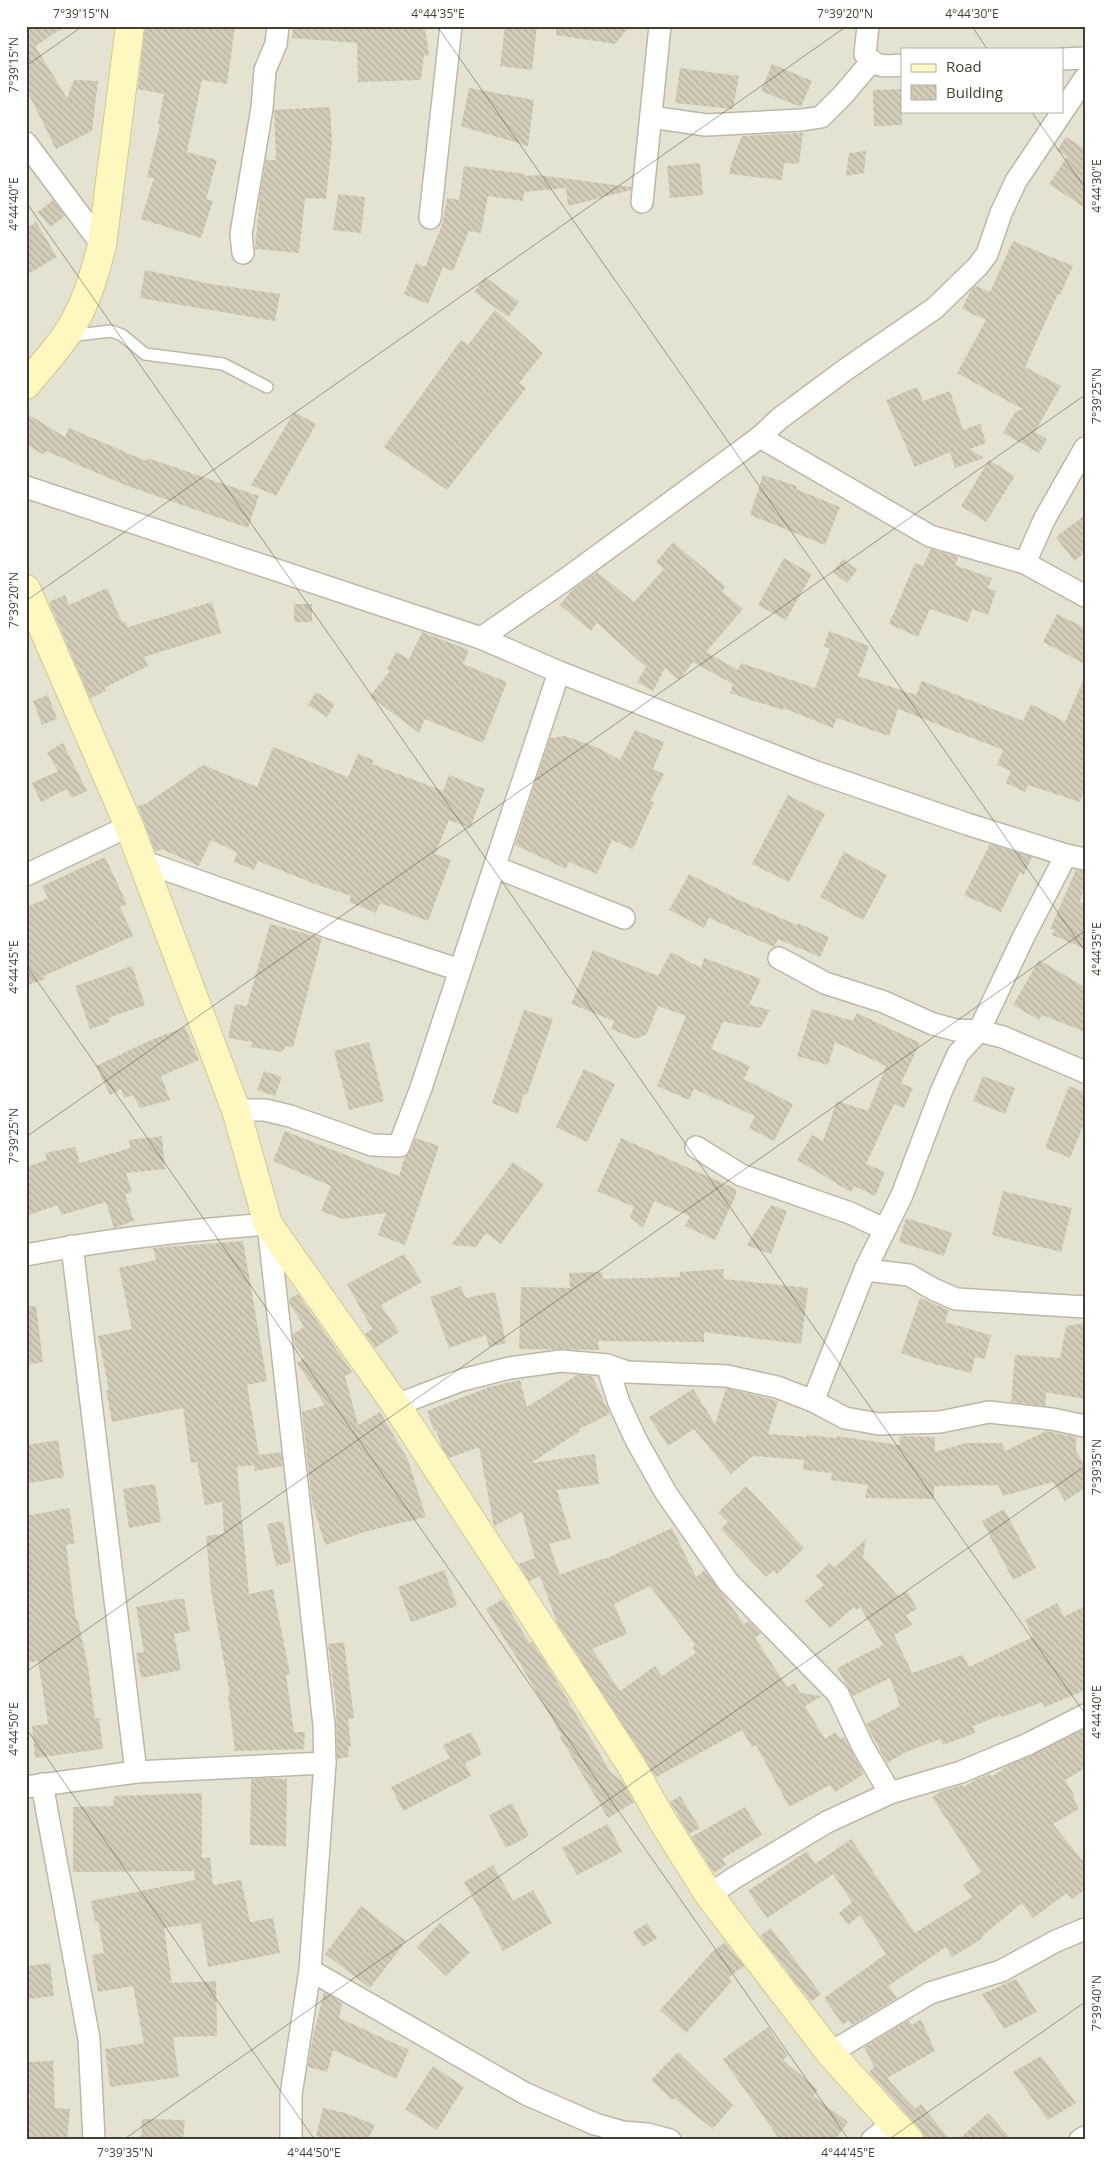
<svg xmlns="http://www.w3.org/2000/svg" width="1111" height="2166" font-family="'Open Sans',sans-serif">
<defs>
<pattern id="building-back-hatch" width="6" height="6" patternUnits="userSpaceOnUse" patternTransform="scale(1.25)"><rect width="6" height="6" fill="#d3ccb8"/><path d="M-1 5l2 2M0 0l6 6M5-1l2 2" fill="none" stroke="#b6b09f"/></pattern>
</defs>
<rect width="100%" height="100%" fill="#f2efe3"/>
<path fill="#e6e2d1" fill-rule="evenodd" d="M26 26H1085V2140H26ZM902 49H1062V111H902Z"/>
<g fill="url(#building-back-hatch)" fill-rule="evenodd">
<polygon points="26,26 66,26 35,46 67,98 74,80 98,81 92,131 56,149 26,89"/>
<polygon points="145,26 235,27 227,84 202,80 187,152 217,160 206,199 213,201 201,238 141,219 154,178 147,177 160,125 158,124 164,94 138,89"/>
<polygon points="293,26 425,26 429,56 424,55 421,80 358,82 357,43 292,38"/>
<polygon points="505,26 537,26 532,70 500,66"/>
<polygon points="556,26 630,26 615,44 556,35"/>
<polygon points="772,64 812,81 801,107 761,91"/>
<polygon points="680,68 739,76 733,109 675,103"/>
<polygon points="469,88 534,100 528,146 461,126"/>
<polygon points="902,89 902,125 874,126 873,90"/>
<polygon points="330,107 332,141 326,199 305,198 299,253 255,249 260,194 266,160 276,160 274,110"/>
<polygon points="803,133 799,164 784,163 782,180 729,174 731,164 742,136"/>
<polygon points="1066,137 1085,149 1085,208 1049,184 1067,157 1057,150"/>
<polygon points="866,151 864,173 846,176 849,153"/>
<polygon points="700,163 703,195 670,198 667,166"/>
<polygon points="464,166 525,174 525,176 538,175 631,187 631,190 568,206 566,188 524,192 523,201 488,196 481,233 469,231 453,271 443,267 428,304 404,294 416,263 425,267 442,225 447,198 459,200"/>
<polygon points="338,194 365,197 361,233 333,230"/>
<polygon points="53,200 65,216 50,227 38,212"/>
<polygon points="36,222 57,257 26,275 26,228"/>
<polygon points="1013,241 1073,266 1060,295 1058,294 1025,367 1061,386 1035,432 1047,439 1039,453 1003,433 1015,412 1022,409 957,373 986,320 962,309 971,290 976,286 990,292"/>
<polygon points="145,270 211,284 280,294 275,321 140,298"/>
<polygon points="485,277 519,302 508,317 474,292"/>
<polygon points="495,310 543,353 519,383 526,388 447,490 384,447 461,340 468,345"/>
<polygon points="917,387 923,401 950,391 963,430 980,424 986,443 970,449 984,458 955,468 950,452 915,467 886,400"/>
<polygon points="294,412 316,424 276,496 251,485"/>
<polygon points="26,413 65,437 69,428 146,461 147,458 259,496 248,528 125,485 46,451 44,455 26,444"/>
<polygon points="989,460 1015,476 986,522 961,506"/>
<polygon points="763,475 797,486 796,489 840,507 825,545 750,515"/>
<polygon points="1085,515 1085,553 1074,561 1056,537"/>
<polygon points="673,542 726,587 722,591 743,609 706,652 738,670 741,663 815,688 830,649 824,646 829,631 869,646 858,676 916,695 922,681 1023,721 1031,704 1065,722 1085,676 1085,787 1080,802 1028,785 1025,792 1006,783 1011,771 997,765 1003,750 898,709 889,736 837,718 833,728 783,708 783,710 730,693 733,684 693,662 679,680 665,668 653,691 637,682 646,667 597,623 591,631 560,605 572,590 597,572 634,602 664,569 656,562"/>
<polygon points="931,549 958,557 955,565 992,578 988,588 996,591 988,615 972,609 968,622 930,609 918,637 889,624 915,563 923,566"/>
<polygon points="784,558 812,574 786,620 758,605"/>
<polygon points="843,559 857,570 847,583 833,572"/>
<polygon points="107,588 122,622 125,621 128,627 212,602 221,633 144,657 148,666 104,688 106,691 90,698 49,602 65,595 69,605"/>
<rect x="294" y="604" width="18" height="18"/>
<polygon points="1057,614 1085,628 1085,664 1043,642"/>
<polygon points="422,632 469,650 463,664 507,682 483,743 425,719 419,733 370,696 390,671 387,669 396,652 409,659"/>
<polygon points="316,692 335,704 327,717 308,705"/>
<polygon points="48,695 57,719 42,725 33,701"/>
<polygon points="635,730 664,742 653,769 664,774 650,801 654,802 633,849 612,840 597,874 569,862 566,869 515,845 550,738 564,736 594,746 620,760"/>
<polygon points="63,743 87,791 71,798 67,789 41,802 32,783 58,771 47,752"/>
<polygon points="273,747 348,777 358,754 374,760 372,764 443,791 449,775 485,789 470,828 449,820 435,854 451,860 428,921 380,903 376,913 349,902 351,896 315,884 258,861 254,870 234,862 237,852 211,840 199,866 162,849 155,852 138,806 147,803 203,765 257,787"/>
<polygon points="788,795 825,814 789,882 752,864"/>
<polygon points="990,844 1032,857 1024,875 1020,872 1001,912 964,895"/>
<polygon points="844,852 887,875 863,920 820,897"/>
<polygon points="105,857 127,904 120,907 133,936 44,976 45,979 26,986 26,907 48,898 42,886"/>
<polygon points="1076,870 1085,871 1085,883 1080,902 1085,904 1085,949 1052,935 1054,930 1050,929"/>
<polygon points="689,874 737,899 797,925 798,923 829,937 820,957 778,939 774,947 709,918 704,928 669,910"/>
<polygon points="270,924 322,938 293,1047 286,1046 282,1052 251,1047 252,1042 228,1038 235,1004 247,1006"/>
<polygon points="593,950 658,976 671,952 701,968 704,958 761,979 749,1005 770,1010 760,1028 723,1022 711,1049 750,1066 744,1079 793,1104 774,1141 749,1128 755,1116 694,1089 689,1100 657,1086 686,1016 658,1006 647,1034 636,1039 611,1029 614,1021 571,1004"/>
<polygon points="1039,960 1085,987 1085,1032 1042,1015 1039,1020 1013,1005"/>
<polygon points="132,966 145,1005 108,1018 110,1022 90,1029 75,986"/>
<polygon points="812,1009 853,1021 857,1013 920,1043 901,1083 913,1088 904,1108 894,1104 866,1164 885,1172 875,1196 854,1186 851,1192 797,1160 812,1135 823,1141 837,1101 868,1111 886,1066 835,1042 828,1065 797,1056"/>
<polygon points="524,1010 553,1019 527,1095 524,1094 518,1114 492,1103"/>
<polygon points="185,1027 199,1060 161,1076 170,1100 140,1108 133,1095 124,1098 121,1089 110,1095 96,1066 151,1040"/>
<polygon points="369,1042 384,1101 349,1110 334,1051"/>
<polygon points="584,1069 615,1084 587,1142 556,1127"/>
<polygon points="264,1071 282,1077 275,1096 257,1090"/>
<polygon points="983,1076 1015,1088 1005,1114 973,1101"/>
<polygon points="1069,1086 1085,1092 1085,1121 1070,1158 1045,1148"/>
<polygon points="285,1131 399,1176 405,1157 411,1150 415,1138 439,1146 405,1245 378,1235 386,1213 343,1219 321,1211 331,1186 273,1161"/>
<polygon points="162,1136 165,1169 126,1173 132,1192 125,1194 134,1221 114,1228 106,1202 61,1215 58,1205 26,1216 26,1167 47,1160 45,1153 75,1147 80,1163 130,1148 129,1140"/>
<polygon points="621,1138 736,1189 736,1195 715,1240 685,1226 690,1216 654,1201 643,1228 630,1217 634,1207 597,1191"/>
<polygon points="513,1162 544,1184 501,1244 486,1233 476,1247 451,1245"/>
<polygon points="1003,1191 1072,1208 1061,1252 992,1235"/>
<polygon points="771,1205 787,1211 771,1254 747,1245"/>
<polygon points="906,1218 952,1233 944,1256 899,1242"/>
<polygon points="243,1241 267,1381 247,1385 259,1455 281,1452 283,1466 255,1471 254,1465 237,1467 249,1594 273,1589 290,1674 286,1675 294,1732 305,1732 304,1749 235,1751 228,1695 230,1695 211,1590 206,1536 224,1534 222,1502 205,1505 197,1462 191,1463 183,1408 112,1422 106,1390 109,1390 98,1336 132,1329 119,1268 156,1260 153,1248"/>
<polygon points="404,1254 422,1282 381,1305 399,1332 375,1348 365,1334 372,1329 347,1284"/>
<polygon points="723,1269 724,1279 808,1288 801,1344 704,1332 704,1342 598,1341 599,1350 519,1349 521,1287 570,1288 569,1273 602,1272 603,1279 680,1277 680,1272"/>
<polygon points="461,1286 466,1298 495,1292 506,1343 489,1347 486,1335 449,1348 430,1297"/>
<polygon points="298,1294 352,1372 345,1376 358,1425 380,1412 408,1460 426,1517 368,1531 325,1545 312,1502 302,1412 325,1405 297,1363 304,1358 294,1343 293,1334 304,1327 290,1304 289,1299"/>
<polygon points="920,1298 949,1310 945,1322 991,1335 985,1359 975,1357 971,1373 931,1363 901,1353"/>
<polygon points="36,1306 43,1362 26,1365 26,1307"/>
<polygon points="1085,1323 1085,1399 1046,1392 1045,1406 1011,1402 1015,1355 1060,1358 1066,1326"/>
<path d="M577 1375 592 1376 610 1414 579 1429 580 1431 531 1463 595 1454 599 1484 557 1490 571 1538 549 1544 560 1575 604 1558 605 1559 672 1528 696 1577 705 1570 744 1624 749 1621 761 1633 755 1638 787 1687 795 1683 800 1693 822 1696 805 1706 825 1739 835 1732 840 1739 844 1737 864 1774 835 1792 830 1785 789 1807 756 1745 752 1747 742 1730 656 1777 558 1625 540 1576 529 1581 518 1564 535 1558 522 1512 494 1526 479 1447 449 1458 442 1448 436 1430 434 1431 427 1411 489 1387 520 1380 527 1407ZM650 1586 695 1645 692 1648 696 1653 662 1676 655 1666 620 1691 592 1649 627 1634 614 1604Z"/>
<polygon points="726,1388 778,1401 768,1434 807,1437 807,1435 837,1438 837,1436 899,1445 900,1436 935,1437 935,1452 966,1443 1002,1443 1005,1451 1046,1431 1076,1437 1076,1451 1085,1465 1085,1488 1065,1501 1053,1482 1003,1496 998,1485 934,1486 934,1499 865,1498 868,1485 831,1480 832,1473 803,1470 804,1460 753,1456 731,1474 694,1429 668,1446 649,1417 693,1389 715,1424"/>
<polygon points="58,1440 64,1477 26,1484 26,1445"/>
<polygon points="155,1484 161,1522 129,1528 123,1489"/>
<polygon points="746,1486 804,1548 777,1574 774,1570 766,1577 721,1529 728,1522 718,1512"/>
<polygon points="69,1508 75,1543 66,1545 76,1620 78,1620 88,1667 95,1718 99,1718 103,1749 35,1758 32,1726 48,1724 38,1661 26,1663 26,1516"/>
<polygon points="1004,1509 1036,1568 1013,1580 982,1521"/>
<polygon points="283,1521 291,1562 276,1566 267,1524"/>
<polygon points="866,1539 863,1557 898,1596 907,1591 917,1609 906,1615 912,1625 894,1635 912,1673 963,1655 969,1667 1033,1637 1025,1620 1057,1603 1064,1617 1085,1606 1085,1690 1045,1707 1042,1702 1002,1717 1001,1715 973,1726 975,1733 943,1745 940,1739 906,1752 887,1763 866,1724 900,1706 890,1678 853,1696 837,1668 883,1645 860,1607 857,1610 854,1607 830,1628 805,1601 824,1585 816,1576 829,1563 834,1568"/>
<polygon points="444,1570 457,1606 411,1622 398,1587"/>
<polygon points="177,1599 184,1599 190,1631 174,1634 181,1670 141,1678 136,1653 144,1652 136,1607"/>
<polygon points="503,1599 529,1643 532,1642 544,1660 611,1773 622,1781 634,1802 608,1818 560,1737 562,1736 512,1650 511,1650 486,1609"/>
<polygon points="344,1642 354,1718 348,1719 351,1746 348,1747 349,1757 337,1759 336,1706 328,1644"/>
<polygon points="1085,1729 1085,1768 1065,1780 1075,1797 1073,1798 1079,1809 1053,1824 1085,1864 1085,1889 1072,1899 1067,1893 1033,1918 1022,1903 982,1936 983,1938 952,1957 946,1947 888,1986 897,1998 852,2025 849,2020 843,2025 824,1998 886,1954 860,1915 848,1925 839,1913 852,1902 833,1874 767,1918 748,1891 807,1851 815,1864 851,1839 915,1933 972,1897 963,1885 981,1872 932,1797 942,1791 962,1785 964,1787 975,1780 990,1774 992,1777 1007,1766"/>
<polygon points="471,1732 482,1754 465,1763 471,1776 403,1811 391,1787 450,1758 443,1745"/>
<polygon points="266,1778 287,1779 286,1846 250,1845 251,1779"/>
<polygon points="202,1793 202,1858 210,1857 213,1885 241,1880 250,1922 273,1918 280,1953 208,1967 201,1923 164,1928 172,1983 216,1981 217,2036 173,2037 179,2077 110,2087 105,2049 144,2043 133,1986 98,1992 92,1955 104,1953 98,1921 95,1921 91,1901 195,1880 194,1871 73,1872 73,1807 113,1806 114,1796"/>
<polygon points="680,1796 700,1828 689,1834 670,1802"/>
<polygon points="512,1803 529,1836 506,1848 489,1815"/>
<polygon points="745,1807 762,1835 722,1859 726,1865 714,1873 691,1837"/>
<polygon points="608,1824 622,1852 577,1875 562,1848"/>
<polygon points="493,1865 513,1901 533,1890 552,1923 503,1951 464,1882"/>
<polygon points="361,1906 406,1941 370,1988 325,1954"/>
<polygon points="440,1923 470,1952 446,1976 417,1947"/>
<polygon points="647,1923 657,1938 643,1947 633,1932"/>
<polygon points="771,1928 821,1994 811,2002 760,1936"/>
<polygon points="725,1942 744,1966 729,1977 732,1981 686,2033 660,2010 712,1952"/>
<polygon points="50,1963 54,1996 26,1999 26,1966"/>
<polygon points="1016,1979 1037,2012 1004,2029 982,1994"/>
<polygon points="324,1992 342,2003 339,2018 409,2050 396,2079 333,2050 327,2072 308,2067 313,2036"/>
<polygon points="921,2019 935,2051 887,2078 915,2109 921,2104 950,2140 924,2140 921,2130 869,2072 874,2067 864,2047 909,2020 912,2025"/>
<polygon points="768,2027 788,2056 783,2060 818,2090 813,2096 848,2122 835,2140 780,2140 723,2059"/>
<polygon points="678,2052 733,2105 713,2129 674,2098 672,2100 651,2080"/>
<polygon points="1041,2056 1076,2103 1048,2120 1013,2072"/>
<polygon points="53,2061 55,2108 70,2109 67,2140 27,2140 30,2093 26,2093 26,2062"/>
<polygon points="433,2066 464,2087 437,2130 405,2109"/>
<polygon points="323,2108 345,2113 375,2125 368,2140 332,2140 316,2136"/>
<polygon points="988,2113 1012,2140 958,2140"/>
<polygon points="142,2119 185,2120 183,2140 141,2140"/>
</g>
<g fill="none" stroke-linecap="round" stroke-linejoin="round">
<defs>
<polyline id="lane" points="68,336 111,331 122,335 145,354 223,364 267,387"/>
<g id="street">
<path d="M868 26 865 54C878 69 884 66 902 65"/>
<polyline points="1062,59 1085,58"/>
<polyline points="651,117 706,125 802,120 821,117 843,95 871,62"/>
<polyline points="26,143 102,245"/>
<polyline points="642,202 660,26"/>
<polyline points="430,218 451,26"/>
<polyline points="243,253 241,234 262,108 265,70 276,44 278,26"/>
<polyline points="760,437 930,536 1025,563 1085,596"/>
<polyline points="26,487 481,638 559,672 816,772 967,824 1066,855 1085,859"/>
<polyline points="1025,563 1044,520 1085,448"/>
<polyline points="481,638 562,582 760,437 779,419 845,370 935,308 978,266 987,254 1001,213 1016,181 1085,78"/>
<polyline points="142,861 331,928 460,970"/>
<polyline points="495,867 624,918"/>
<polyline points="26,875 129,826"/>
<polyline points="779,958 825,983 884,1002 933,1024 956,1030 979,1031 1003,1037 1085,1072"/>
<polyline points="236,1110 265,1110 290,1116 372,1145 399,1146 421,1088 559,672"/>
<polyline points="696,1147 741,1175 850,1213 884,1229"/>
<polyline points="72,1246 136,1772"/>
<path d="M26 1255C107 1239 187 1230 268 1224L324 1725 325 1763 310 1970 291 2095V2140"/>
<polyline points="865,1270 909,1275 933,1289 956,1299 1085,1307"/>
<polyline points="607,1365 619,1403 636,1440 666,1493 728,1582 838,1694 863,1747 890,1793"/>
<polyline points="813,1401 865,1270 902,1195 941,1092 958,1054 979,1031 1023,938 1066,855"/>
<polyline points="396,1405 462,1380 510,1368 561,1361 607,1365 627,1372 727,1376 777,1387 813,1401 845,1418 879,1424 940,1422 989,1412 1052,1419 1085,1426"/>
<polyline points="42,1784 89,2039 94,2140"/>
<polyline points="26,1787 136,1772 325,1763"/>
<polyline points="709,1895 734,1878 827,1822 890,1793 961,1772 1028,1744 1085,1715"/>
<polyline points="310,1970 526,2094 595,2124 623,2132 647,2134 670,2140"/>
<polyline points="830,2053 930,1993 1001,1971 1056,1941 1085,1929"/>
<polyline points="872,2140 892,2124"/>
<polyline points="1080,2140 1085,2137"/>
</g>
<g id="secondary">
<path d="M26 385C39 369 53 354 65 337 84 310 94 277 102 245L130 26"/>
<polyline points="26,589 129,826 236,1110 268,1224 396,1405 631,1765 662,1820 709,1895 830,2053 909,2140"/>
</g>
</defs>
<use href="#lane" stroke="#bdb8a6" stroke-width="14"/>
<use href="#street" stroke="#bdb8a6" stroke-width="24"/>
<use href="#secondary" stroke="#d2c992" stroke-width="30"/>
<use href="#lane" stroke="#fff" stroke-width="11"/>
<use href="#street" stroke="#fff" stroke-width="21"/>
<use href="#secondary" stroke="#fff7c0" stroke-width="28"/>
</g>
<path fill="none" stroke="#433f33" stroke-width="1" stroke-opacity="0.45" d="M437 26 1085 951M972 26 987 49M26 66 83 26M1031 111 1085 188M26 202 1085 1714M26 601 847 26M26 965 849 2140M26 1137 1085 395M26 1672 1085 931M26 1728 315 2140M123 2140 1085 1466M888 2140 1085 2002"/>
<rect width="1111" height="2166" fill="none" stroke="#ffffff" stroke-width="55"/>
<rect x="901" y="48" width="162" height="65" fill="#ffffff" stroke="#b4b2ad"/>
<rect x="911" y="64" width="25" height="8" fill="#fff7c0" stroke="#b4b2ad"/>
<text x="946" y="72" font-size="15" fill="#433f33">Road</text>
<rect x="911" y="85" width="25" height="15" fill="url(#building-back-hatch)" stroke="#b4b2ad"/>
<text x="946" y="98" font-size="15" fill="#433f33">Building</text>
<rect x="28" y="28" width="1056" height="2110" fill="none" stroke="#433f33" stroke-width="2"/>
<g font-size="12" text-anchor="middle" fill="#433f33">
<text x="81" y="18">7°39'15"N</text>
<text x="438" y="18">4°44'35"E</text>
<text x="845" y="18">7°39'20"N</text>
<text x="972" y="18">4°44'30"E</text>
<text transform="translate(14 65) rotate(-90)" y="4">7°39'15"N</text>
<text transform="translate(1097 186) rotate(-90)" y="4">4°44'30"E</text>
<text transform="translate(14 204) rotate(-90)" y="4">4°44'40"E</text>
<text transform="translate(1097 396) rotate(-90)" y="4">7°39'25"N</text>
<text transform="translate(14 600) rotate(-90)" y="4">7°39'20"N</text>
<text transform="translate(1097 949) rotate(-90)" y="4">4°44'35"E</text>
<text transform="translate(14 967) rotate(-90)" y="4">4°44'45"E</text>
<text transform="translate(14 1136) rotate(-90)" y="4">7°39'25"N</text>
<text transform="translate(1097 1467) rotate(-90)" y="4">7°39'35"N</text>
<text transform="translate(1097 1712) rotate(-90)" y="4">4°44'40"E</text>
<text transform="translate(14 1729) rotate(-90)" y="4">4°44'50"E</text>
<text transform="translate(1097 2003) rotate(-90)" y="4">7°39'40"N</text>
<text x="125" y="2157">7°39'35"N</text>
<text x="314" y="2157">4°44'50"E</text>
<text x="848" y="2157">4°44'45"E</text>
</g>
</svg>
